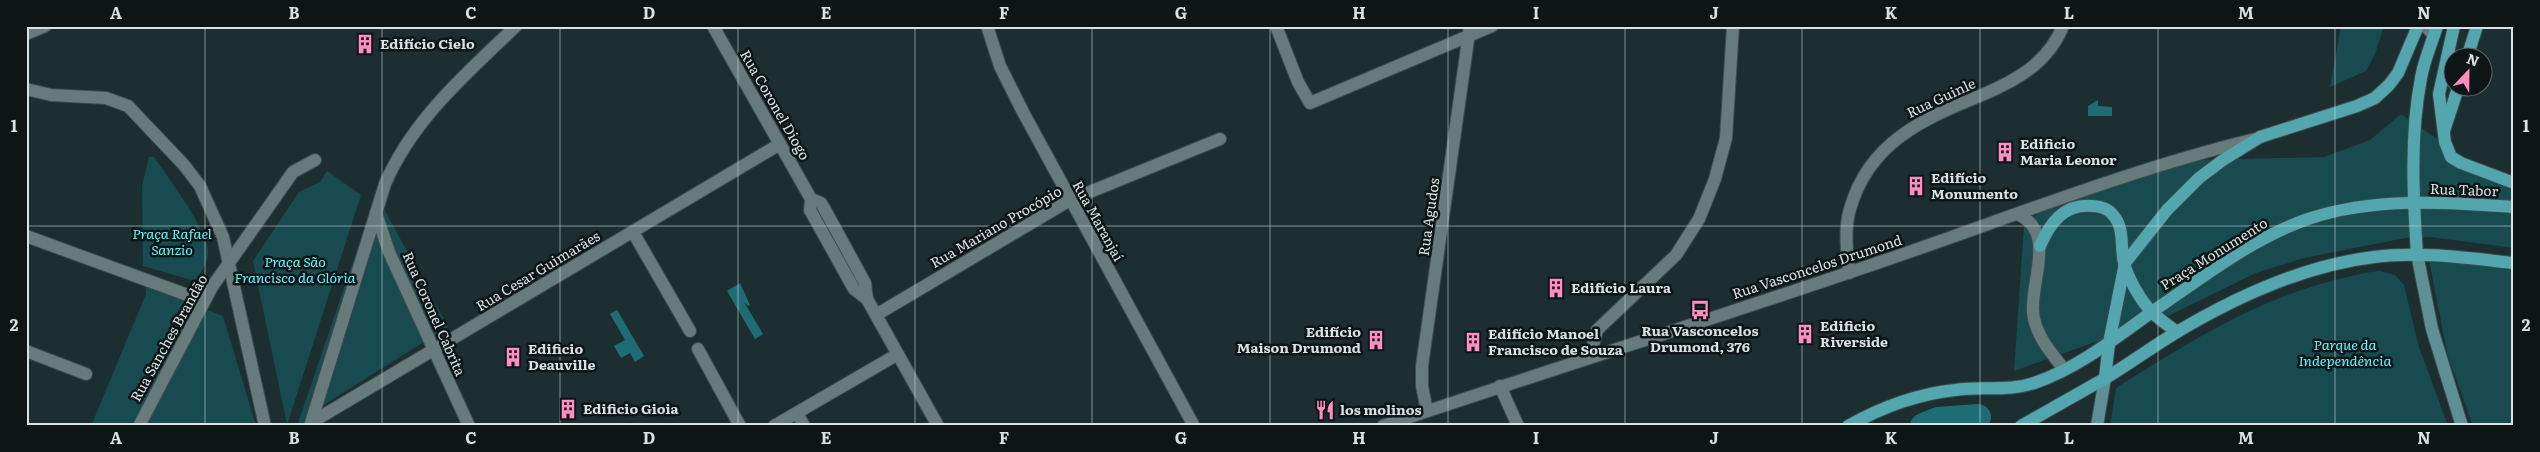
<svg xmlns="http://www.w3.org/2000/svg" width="2540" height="452" font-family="Literata,serif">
<rect width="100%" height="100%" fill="#1d2e30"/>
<g fill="#174b50">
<polygon points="2341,26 2384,26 2375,54 2366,71 2330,87"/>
<polygon points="2401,114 2439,140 2454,167 2514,190 2514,248 2431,237 2405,238 2304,258 2256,273 2168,316 2014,371 2024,226 2029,218 2077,197 2198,160 2324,157 2370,140"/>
<path d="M149 157H154C167 176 207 229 208 250 209 261 201 273 195 281L143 266 142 186Z"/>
<polygon points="327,171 361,195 287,425 253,261 299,192 320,182"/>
<polygon points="376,194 448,327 317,409 316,426 297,426"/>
<polygon points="2429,260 2514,268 2514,426 2473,426 2447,353"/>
<path d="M2380 271 2395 275 2404 285 2419 347 2448 426H2110L2116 388C2187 344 2252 301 2335 280 2349 277 2364 272 2380 271Z"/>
<polygon points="146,286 223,316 256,426 91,426 146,294"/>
</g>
<g fill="#1f6d74">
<polygon points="2098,100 2098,106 2112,107 2112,116 2088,116 2088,106"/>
<polygon points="740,283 750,305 748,306 744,302 763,334 755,339 727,291"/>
<polygon points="617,310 644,356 635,362 630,353 621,358 614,346 625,340 610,314"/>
</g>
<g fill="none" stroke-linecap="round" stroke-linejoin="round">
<polyline stroke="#1f6d74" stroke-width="26" points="1923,426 1938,420 1978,417"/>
<defs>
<g id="minor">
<polyline points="987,26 1000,66 1023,112 1194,426"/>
<polyline points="1276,26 1298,82 1310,103 1492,26"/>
<polyline points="2425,26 2434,35"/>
<polyline points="26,34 45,26"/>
<polyline points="26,89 51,95 106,98 128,106 184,165 200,186 223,237 265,426"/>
<polyline points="376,213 389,252 469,426"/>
<path d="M2019 215C2056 232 2031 280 2033 311 2034 333 2051 353 2064 369"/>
<polyline points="633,232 690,331"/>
<polyline points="26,236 204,301"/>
<path d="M1849 273C1847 252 1844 229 1850 209 1869 142 1923 119 1982 95 2017 80 2048 63 2063 26"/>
<polyline points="876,315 1070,200 1220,139"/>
<polyline points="698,349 740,426"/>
<polyline points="26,351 86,374"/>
<polyline points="1590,357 1597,330 1676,255 1699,219 1715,179 1726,138 1733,26"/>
<polyline points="1500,386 1518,426"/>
<polyline points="1427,411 1422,386 1422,366 1470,26"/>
<polyline points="797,413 804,426"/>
<polyline points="312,422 780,144"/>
<polyline points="139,426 212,287 293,172 315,160"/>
<path d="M310 426 385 184C413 119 466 74 516 26"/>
<polyline points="774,426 898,354"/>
<path d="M1383 426C1549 370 1717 318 1883 261 2006 219 2128 170 2255 139"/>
</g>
<g id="tertiary">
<polyline points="713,26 811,199 810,210 854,289 867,299"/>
<polyline points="811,199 821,203 824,208 865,283 867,299 938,426"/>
</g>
<g id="secondary">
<polyline points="2417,254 2432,329 2462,426"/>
<polyline points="2097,426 2105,378"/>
</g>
<g id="primary">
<polyline points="2454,26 2439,94 2445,142 2451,157 2461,163 2514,183"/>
<polyline points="2467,58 2477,26"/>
<polyline points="2444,131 2458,88"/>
<path d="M2040 246C2050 223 2064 203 2093 206 2100 206 2109 209 2113 215 2125 228 2120 247 2124 263 2128 278 2141 302 2153 313 2160 320 2169 326 2177 332"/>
<path d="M2417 254C2413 196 2410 135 2421 78 2424 60 2432 43 2437 26"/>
<polyline points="2105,378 2109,343 2125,263 2167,210 2199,178 2223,160 2260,137 2357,106 2375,98 2389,85 2398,73 2418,26"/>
<path d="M1848 426C1882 407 1917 394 1955 390 1983 386 2010 392 2037 382 2082 366 2120 334 2159 307 2206 275 2253 238 2308 219 2373 197 2446 202 2514 207"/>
<path d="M2021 426C2049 410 2076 395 2104 379 2129 364 2152 347 2177 332 2236 297 2306 265 2374 257 2420 251 2467 258 2514 263"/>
</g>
</defs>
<use href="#minor" stroke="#3d4b4d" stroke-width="14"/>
<use href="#tertiary" stroke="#3d4b4d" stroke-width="14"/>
<use href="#secondary" stroke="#3d4b4d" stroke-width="14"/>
<use href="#primary" stroke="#3d4b4d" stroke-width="14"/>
<use href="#minor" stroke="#677a7c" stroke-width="12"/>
<use href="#tertiary" stroke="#677a7c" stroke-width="12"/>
<use href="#secondary" stroke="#5d9095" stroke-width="12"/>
<use href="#primary" stroke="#53a6ae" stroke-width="12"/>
</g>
<path fill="none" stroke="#d8e2e3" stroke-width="1" stroke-opacity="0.55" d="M205 26V426M382 26V426M560 26V426M738 26V426M915 26V426M1092 26V426M1270 26V426M1448 26V426M1625 26V426M1802 26V426M1980 26V426M2158 26V426M2335 26V426M26 226H2514"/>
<defs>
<symbol id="building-bare" viewBox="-9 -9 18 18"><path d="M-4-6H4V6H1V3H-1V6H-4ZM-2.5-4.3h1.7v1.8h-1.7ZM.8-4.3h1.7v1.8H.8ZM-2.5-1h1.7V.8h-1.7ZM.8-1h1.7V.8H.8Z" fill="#fe8ebe" stroke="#0d1515" stroke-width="2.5" paint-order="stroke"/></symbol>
<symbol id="bus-bare" viewBox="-9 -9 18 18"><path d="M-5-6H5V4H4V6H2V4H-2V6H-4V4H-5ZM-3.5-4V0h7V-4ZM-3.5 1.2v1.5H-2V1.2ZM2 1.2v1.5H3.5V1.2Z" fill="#fe8ebe" stroke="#0d1515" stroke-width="2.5" paint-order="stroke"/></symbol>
<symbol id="restaurant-bare" viewBox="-9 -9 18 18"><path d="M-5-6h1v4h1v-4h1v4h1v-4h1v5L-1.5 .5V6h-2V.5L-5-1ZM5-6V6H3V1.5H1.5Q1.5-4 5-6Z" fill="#fe8ebe" stroke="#0d1515" stroke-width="2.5" paint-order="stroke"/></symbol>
</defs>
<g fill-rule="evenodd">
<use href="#building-bare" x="351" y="30" width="28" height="28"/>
<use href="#building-bare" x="1991" y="138" width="28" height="28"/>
<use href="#building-bare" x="1902" y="172" width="28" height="28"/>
<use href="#building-bare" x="1542" y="274" width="28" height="28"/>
<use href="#bus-bare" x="1686" y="296" width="28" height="28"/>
<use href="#building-bare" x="1791" y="320" width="28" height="28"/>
<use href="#building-bare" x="1362" y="326" width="28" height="28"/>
<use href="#building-bare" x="1459" y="328" width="28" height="28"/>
<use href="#building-bare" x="499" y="343" width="28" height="28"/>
<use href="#building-bare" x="554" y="395" width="28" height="28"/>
<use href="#restaurant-bare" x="1311" y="396" width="28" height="28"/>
</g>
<g text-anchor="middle" stroke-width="5" stroke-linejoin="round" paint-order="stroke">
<g font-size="14" font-weight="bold" fill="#d8e2e3" stroke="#0d1515" text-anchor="start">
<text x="380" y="49">Edifício Cielo</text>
<text x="2020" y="149">Edificio<tspan x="2020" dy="16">Maria Leonor</tspan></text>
<text x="1931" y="183">Edifício<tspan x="1931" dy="16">Monumento</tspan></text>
<text x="1571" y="293">Edifício Laura</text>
<text x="1820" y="331">Edificio<tspan x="1820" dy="16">Riverside</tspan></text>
<text x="1700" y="336" text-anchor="middle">Rua Vasconcelos<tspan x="1700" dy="16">Drumond, 376</tspan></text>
<text x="1361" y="337" text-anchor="end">Edifício<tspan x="1361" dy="16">Maison Drumond</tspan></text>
<text x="1488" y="339">Edifício Manoel<tspan x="1488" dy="16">Francisco de Souza</tspan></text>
<text x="528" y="354">Edificio<tspan x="528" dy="16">Deauville</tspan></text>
<text x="583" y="414">Edificio Gioia</text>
<text x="1340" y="415">los molinos</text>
</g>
<g font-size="14" fill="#d8e2e3" stroke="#0d1515">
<text transform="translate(1941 98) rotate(-25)" y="5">Rua Guinle</text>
<text transform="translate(775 105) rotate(60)" y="5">Rua Coronel Diogo</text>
<text transform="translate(2464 190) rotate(2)" y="5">Rua Tabor</text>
<text transform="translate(1429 217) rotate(-82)" y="5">Rua Agudos</text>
<text transform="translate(1098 221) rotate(61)" y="5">Rua Maranjaí</text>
<text transform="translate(996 227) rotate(-30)" y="5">Rua Mariano Procópio</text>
<text transform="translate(2214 254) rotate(-32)" y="5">Praça Monumento</text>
<text transform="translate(1817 267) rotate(-18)" y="5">Rua Vasconcelos Drumond</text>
<text transform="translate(538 271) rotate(-31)" y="5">Rua Cesar Guimarães</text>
<text transform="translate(434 314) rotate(66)" y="5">Rua Coronel Cabrita</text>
<text transform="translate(169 338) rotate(-61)" y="5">Rua Sanches Brandão</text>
</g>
<g font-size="14" font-style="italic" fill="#64f1ff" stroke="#0d1515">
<text x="172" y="239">Praça Rafael<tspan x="172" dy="16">Sanzio</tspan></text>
<text x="295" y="267">Praça São<tspan x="295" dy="16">Francisco da Glória</tspan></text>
<text x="2345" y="350">Parque da<tspan x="2345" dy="16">Independência</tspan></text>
</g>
</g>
<rect width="2540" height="452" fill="none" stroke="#0d1515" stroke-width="55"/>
<g transform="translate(2468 72) rotate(22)"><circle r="24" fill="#0d1515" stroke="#5e6767"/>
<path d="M0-4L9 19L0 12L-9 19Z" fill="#fe8ebe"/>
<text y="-8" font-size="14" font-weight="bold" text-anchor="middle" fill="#d8e2e3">N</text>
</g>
<rect x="28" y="28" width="2484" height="396" fill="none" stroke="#d8e2e3" stroke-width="2"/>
<g font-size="16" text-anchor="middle" font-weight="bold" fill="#d8e2e3">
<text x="116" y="19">A</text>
<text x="294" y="19">B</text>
<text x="471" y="19">C</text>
<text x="649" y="19">D</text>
<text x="826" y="19">E</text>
<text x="1004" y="19">F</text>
<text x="1181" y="19">G</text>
<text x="1359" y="19">H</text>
<text x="1536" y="19">I</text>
<text x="1714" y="19">J</text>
<text x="1891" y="19">K</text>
<text x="2069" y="19">L</text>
<text x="2246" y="19">M</text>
<text x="2424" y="19">N</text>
<text x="14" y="132">1</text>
<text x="2526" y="132">1</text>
<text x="14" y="331">2</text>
<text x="2526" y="331">2</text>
<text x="116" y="444">A</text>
<text x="294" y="444">B</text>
<text x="471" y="444">C</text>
<text x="649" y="444">D</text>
<text x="826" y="444">E</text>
<text x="1004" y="444">F</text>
<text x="1181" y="444">G</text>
<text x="1359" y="444">H</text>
<text x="1536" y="444">I</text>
<text x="1714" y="444">J</text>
<text x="1891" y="444">K</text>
<text x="2069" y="444">L</text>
<text x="2246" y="444">M</text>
<text x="2424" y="444">N</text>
</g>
</svg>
